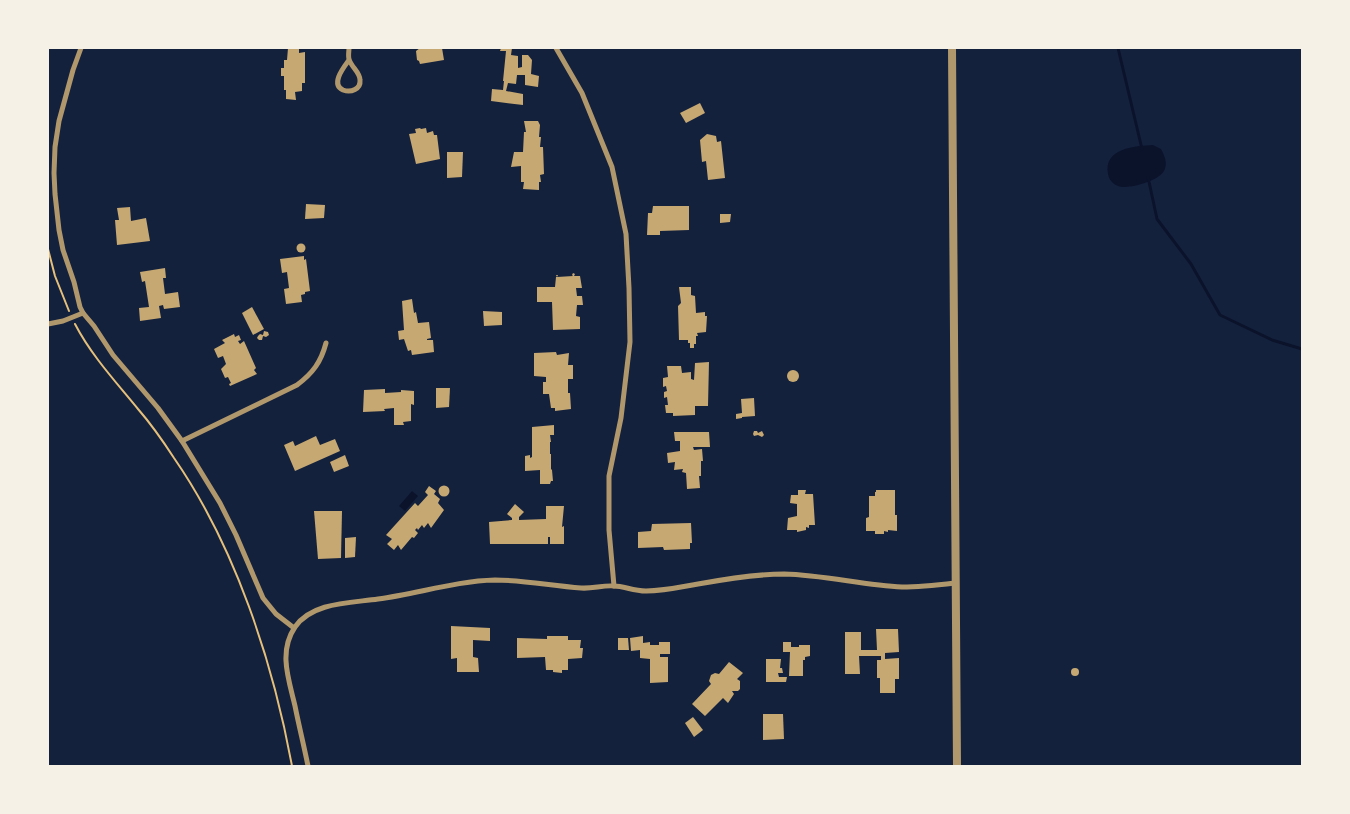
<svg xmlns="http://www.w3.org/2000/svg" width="1350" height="814" font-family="Ubuntu,sans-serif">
<rect width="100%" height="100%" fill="#14213d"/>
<g fill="#0b132b">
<path d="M1153 145 1161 149C1165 156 1168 164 1164 171 1159 181 1127 190 1118 186 1113 184 1109 180 1108 174 1103 148 1135 146 1153 145Z"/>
<polygon points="412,491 418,496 405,511 399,506"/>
</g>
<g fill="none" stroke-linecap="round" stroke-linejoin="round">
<g stroke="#0b132b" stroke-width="3">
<polyline points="1118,48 1142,149"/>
<polyline points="1148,177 1157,219 1191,264 1220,315 1272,340 1302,349"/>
</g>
</g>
<g fill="#c6a872">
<polygon points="288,48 299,48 299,53 305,52 305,83 302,83 302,91 295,92 296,100 286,99 286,90 284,90 284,76 281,76 281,68 284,68 284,60 287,60"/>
<polygon points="420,48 442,48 444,60 420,64 419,61 417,60 416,51"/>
<polygon points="501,48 512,48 511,55 518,56 518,68 522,67 522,55 528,55 532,60 531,74 539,76 538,87 525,85 525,75 517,75 516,84 508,83 506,91 523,94 523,105 491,101 492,89 503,90 504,81 503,81 506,51 500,51"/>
<polygon points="700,103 705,113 686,123 680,113"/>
<polygon points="524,121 538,121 540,125 539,137 541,137 540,147 543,147 544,174 540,175 541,182 539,182 539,190 523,189 524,182 521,182 521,166 511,167 514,152 523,152 524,132 526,132"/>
<polygon points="420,128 421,129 426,128 427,133 433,131 434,135 437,135 440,159 416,164 409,134 416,133 415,129"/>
<polygon points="707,134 716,136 717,142 721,141 725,178 708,180 706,161 702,162 700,140"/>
<polygon points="447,152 463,152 462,177 447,178"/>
<polygon points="306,204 325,205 324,218 305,219"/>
<polygon points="653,206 689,206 689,230 660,231 660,235 647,235 648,213 652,213"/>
<polygon points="130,207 131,221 146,218 150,241 117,245 115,220 119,220 117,208"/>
<polygon points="720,214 731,214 730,222 720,223"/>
<circle cx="301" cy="248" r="4.5"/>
<polygon points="304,256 304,260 306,259 310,291 305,292 305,294 301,295 302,302 286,304 284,289 289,288 287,272 282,273 280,259"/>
<polygon points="165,268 166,278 163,278 165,294 178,292 180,307 164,309 163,305 159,306 161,318 140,321 139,308 149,307 145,281 142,282 140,272"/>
<polygon points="573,273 575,274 574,276 580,276 582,288 576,288 577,296 582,296 583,305 577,305 576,316 580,317 580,329 553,330 552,302 537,302 537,287 555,287 556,277 557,277 556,275 558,275 557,277 573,276 572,275"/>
<polygon points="679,287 691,287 691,295 695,296 696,313 705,312 705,316 707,316 706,332 697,333 698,336 696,336 696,344 694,344 694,348 690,348 690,343 688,343 688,340 679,340 678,306 681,303"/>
<polygon points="412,299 414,313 416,312 418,323 429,322 431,338 427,339 427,340 433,340 434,352 412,355 411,350 408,351 404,339 399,340 398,331 404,330 402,301"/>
<polygon points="252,307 264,329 253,335 242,313"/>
<polygon points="483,311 502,312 502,325 484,326"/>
<polygon points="264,331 268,332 269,335 266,337 263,336 262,340 259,340 257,338 258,336 260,334 263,335"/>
<polygon points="234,334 235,337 239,335 241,340 238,341 240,344 244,341 256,368 254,370 257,374 230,386 229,384 231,383 228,377 225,378 221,369 226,364 223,356 218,358 214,349 225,343 222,340"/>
<polygon points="556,352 557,355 569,353 568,365 573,365 573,379 568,379 568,393 570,393 571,409 555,411 555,408 551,408 549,394 543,394 543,382 546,382 546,377 534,376 534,353"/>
<polygon points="709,362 708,406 695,406 695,415 673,416 673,413 666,413 665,405 668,405 667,397 664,398 664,392 667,391 666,386 663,387 663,378 668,377 667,366 681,366 682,373 691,372 691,379 694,380 695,363"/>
<circle cx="793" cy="376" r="6"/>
<polygon points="436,388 450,388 449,407 436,408"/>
<polygon points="385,389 385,393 401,392 401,390 414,391 414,405 411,404 411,421 403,422 404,425 394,425 394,408 384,409 385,411 363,412 364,390"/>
<polygon points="754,398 755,416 742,417 742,418 736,419 736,414 742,413 741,399"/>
<polygon points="554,425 554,435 550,435 551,442 550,442 550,454 551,454 551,469 552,470 553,481 551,481 550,484 540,484 540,470 525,471 525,456 530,455 530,458 532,457 532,427"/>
<polygon points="754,431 757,431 758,433 762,431 764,435 762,437 758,435 754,436 753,434"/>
<polygon points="674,432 709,432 710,447 693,447 694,450 702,449 703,461 701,461 701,476 699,476 700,488 687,489 686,473 682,472 683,469 674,470 675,462 668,463 667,453 680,451 680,441 675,441"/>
<polygon points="316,436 320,445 335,439 340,451 295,471 284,445 293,441 295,446"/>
<polygon points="345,455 349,466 334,472 330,462"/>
<circle cx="444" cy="491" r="5.5"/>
<polygon points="429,486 436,491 434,494 440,499 438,503 444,510 431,528 428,523 424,528 422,525 418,530 417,528 415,530 418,533 414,538 412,537 401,550 398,545 394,550 387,544 392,539 386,535 415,503 418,506 428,495 425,492"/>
<polygon points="798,490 806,490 805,494 813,494 815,525 809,525 809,528 806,527 806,530 797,532 797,530 787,530 788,518 797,516 797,504 790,503 791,495 798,495"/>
<polygon points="876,490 895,490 895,515 897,515 897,531 888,530 888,532 884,531 884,534 875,534 875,531 866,531 866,518 869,517 869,496 875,496 875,492 876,492"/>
<polygon points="515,504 524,512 519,517 519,520 546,519 546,506 564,506 562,527 564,526 564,544 550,544 550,537 548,537 548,544 490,544 489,522 512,520 512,518 507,514"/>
<polygon points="314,511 342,511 341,558 318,559"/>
<polygon points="691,523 692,543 690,543 690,549 664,550 663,547 638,548 638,532 651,531 652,524"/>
<polygon points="356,537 355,557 345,558 345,538"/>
<polygon points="451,626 490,628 490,641 473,640 473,657 478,658 479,672 457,672 457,658 451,659"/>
<polygon points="876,629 898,629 899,652 885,653 885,659 899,658 899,679 895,679 895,693 880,693 880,678 877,678 877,660 881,660 881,656 859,656 860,674 845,674 845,632 861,632 861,650 877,650"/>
<polygon points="547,636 568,636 568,640 581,640 580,648 583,648 582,658 568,659 568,670 562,670 562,673 553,672 553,670 546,670 545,657 517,658 517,638 547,639"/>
<polygon points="643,636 643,643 650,642 650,645 659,645 659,642 670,642 670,654 660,654 660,657 668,657 668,682 650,683 650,659 640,658 640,650 631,651 630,638"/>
<polygon points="618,638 628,638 629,650 618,650"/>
<polygon points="783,642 791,642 791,647 799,647 799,645 810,645 810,656 805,657 805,660 803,660 803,676 789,676 790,652 783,652"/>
<polygon points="766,659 781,659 780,668 782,668 783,673 778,673 779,677 787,677 786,682 766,682"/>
<polygon points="729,662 743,673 737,679 740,681 740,689 738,691 732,691 734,694 728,703 723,698 705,716 692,704 711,684 709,681 711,675 715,673 719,674"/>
<circle cx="1075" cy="672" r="4"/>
<polygon points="763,714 783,714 784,739 763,740"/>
<polygon points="693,717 703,730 694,737 685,723"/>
</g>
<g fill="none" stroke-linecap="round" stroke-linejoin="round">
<g stroke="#e5c07b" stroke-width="2">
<polyline points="48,249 55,276 69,311"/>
<path d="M75 324C91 355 116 382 138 409 151 424 163 441 174 458 235 546 273 662 292 766"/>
</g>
<g stroke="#b1986c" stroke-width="5">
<polyline points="81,48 73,70 59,121 55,147 54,173 55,194 59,230 63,250 74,282 80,307 83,313 94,326 113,355 158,408 182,441 220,503 236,535 263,598 276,614 294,628"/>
<polyline points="556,48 582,93 612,167 626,234 629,288 630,342 621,418 609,476 609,530 614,586"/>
<path d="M349 60C344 67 330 84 343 90 351 93 361 89 360 80 360 72 351 67 349 59 348 56 349 51 349 48"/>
<polyline points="48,324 63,321 83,313"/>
<path d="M182 441 297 385C313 373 321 362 326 343"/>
<path d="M308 766C304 746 299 726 295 706 289 680 278 652 295 627 312 602 351 603 378 599 417 594 455 581 495 580 524 580 552 586 581 588 592 589 603 585 614 586 624 586 633 591 646 591 664 591 681 587 698 584 726 579 756 574 784 574 824 575 863 585 902 587 920 587 938 585 955 583"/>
</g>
<polyline stroke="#b1986c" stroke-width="8" points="952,48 957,766"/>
</g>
<rect width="1350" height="814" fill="none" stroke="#f6f1e7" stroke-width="98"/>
</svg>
